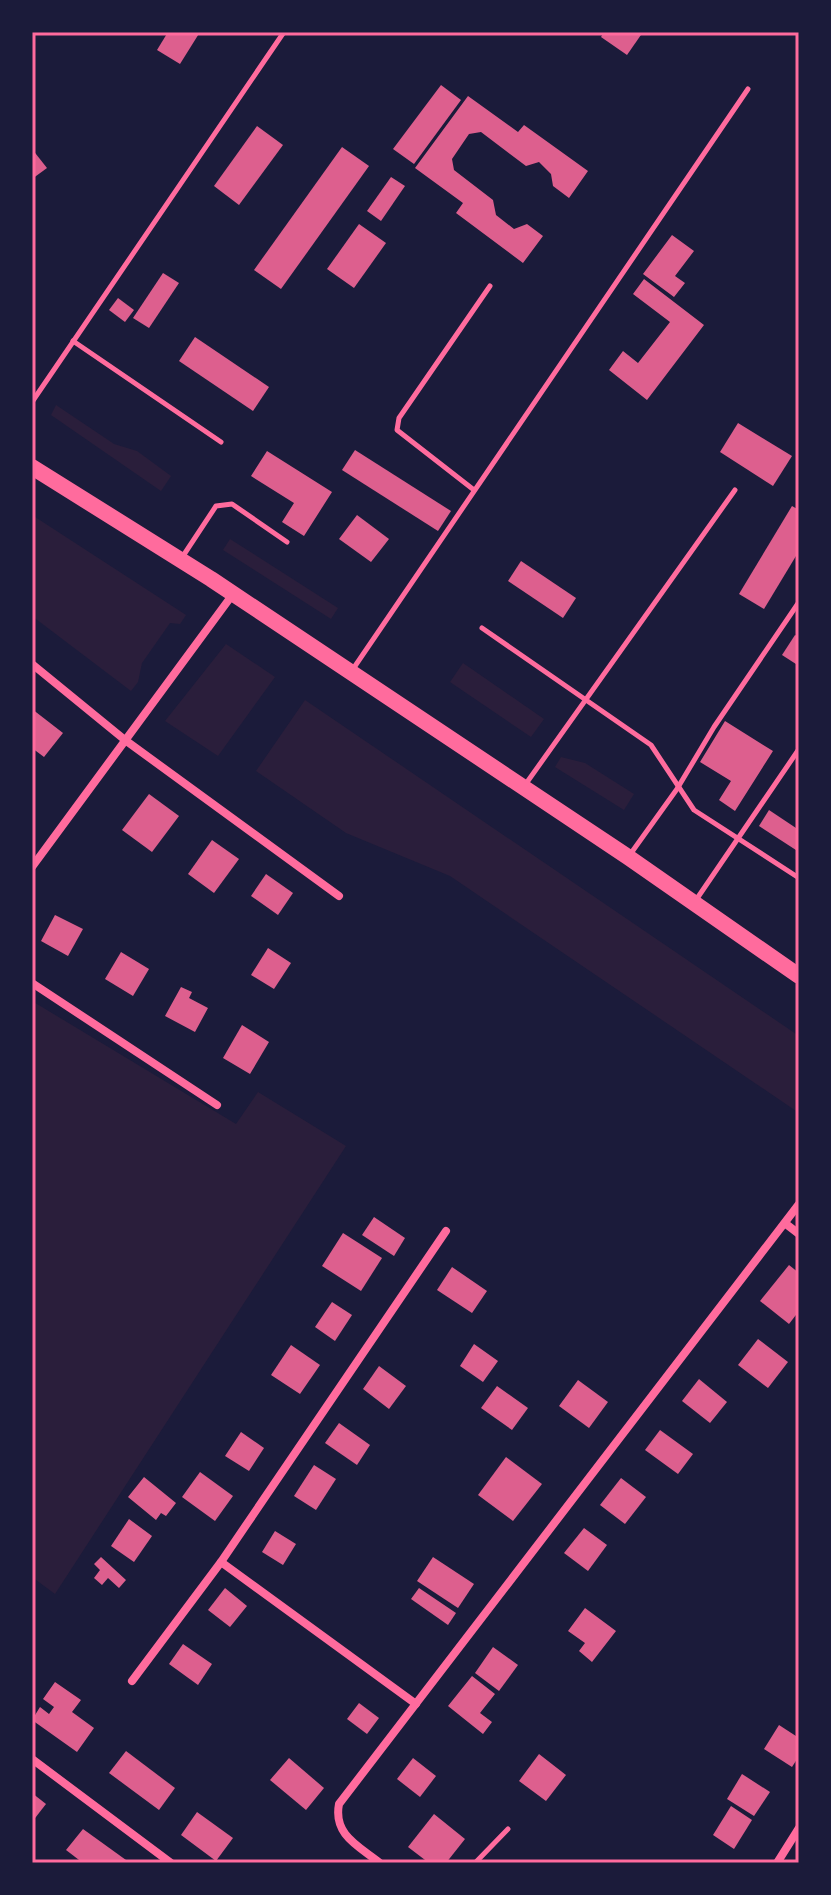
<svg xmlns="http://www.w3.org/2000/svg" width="831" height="1895" font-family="'Alegreya Sans',sans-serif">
<rect width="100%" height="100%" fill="#1b1b3a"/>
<g fill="#2a1e3b">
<polygon points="56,405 114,444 137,451 171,476 161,491 51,415"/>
<polygon points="32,515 186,615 180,624 170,623 142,663 138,682 131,691 32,616"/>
<polygon points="230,539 338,608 331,619 223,550"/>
<polygon points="226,644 275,677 218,756 165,721"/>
<polygon points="463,663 544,719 531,737 450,682"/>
<polygon points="305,700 799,1036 799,1113 450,876 346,833 256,771"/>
<polygon points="561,757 585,763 634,794 624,810 555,767"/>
<polygon points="32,1001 236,1124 258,1092 346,1146 55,1594 32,1577"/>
</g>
<g fill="#dd5f8e">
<polygon points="168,32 200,32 180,64 157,50"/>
<polygon points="604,32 643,32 627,55 601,37"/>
<polygon points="441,85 461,100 414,164 393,149"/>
<polygon points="468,96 518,132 524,125 588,171 569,198 553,186 551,174 539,162 526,166 481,132 469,134 452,159 454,170 493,200 496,215 514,229 527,224 543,236 523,263 456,213 463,203 415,168"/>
<polygon points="257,126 283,145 239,205 214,186"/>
<polygon points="342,147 369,166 281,289 254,270"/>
<polygon points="32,149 47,168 32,179"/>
<polygon points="391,177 405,186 381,221 367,211"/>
<polygon points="359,224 386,243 354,288 327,269"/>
<polygon points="672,235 694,251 675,276 685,283 674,297 643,274"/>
<polygon points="163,273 179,283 149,328 133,318"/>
<polygon points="644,279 704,325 647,400 609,370 623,351 638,363 670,322 633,294"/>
<polygon points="118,298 134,310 125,322 109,310"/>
<polygon points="195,337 269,387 253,411 179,361"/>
<polygon points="738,423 792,456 773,486 720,452"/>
<polygon points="355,450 451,511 438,531 342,470"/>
<polygon points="267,451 332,492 304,536 282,522 294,503 251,476"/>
<polygon points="792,506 799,510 799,551 764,609 739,594"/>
<polygon points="357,515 389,539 371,562 339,539"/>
<polygon points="521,561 576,598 563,618 508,581"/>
<polygon points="795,635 799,637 799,666 782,655"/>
<polygon points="32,709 63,733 44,757 32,748"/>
<polygon points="725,721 773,751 735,811 719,800 731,781 700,762"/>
<polygon points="149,794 179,816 152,852 122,830"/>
<polygon points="769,810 799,830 799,852 759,826"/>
<polygon points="212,840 239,859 214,893 188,874"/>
<polygon points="266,874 293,893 278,915 251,896"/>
<polygon points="55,915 83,929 68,956 41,941"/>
<polygon points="268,948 291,963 274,989 251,975"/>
<polygon points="121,952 149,969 133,996 105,979"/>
<polygon points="181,987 192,992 189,998 208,1008 195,1032 165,1016"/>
<polygon points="242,1025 269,1042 250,1074 223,1058"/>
<polygon points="374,1217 405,1238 394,1256 362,1235"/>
<polygon points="343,1233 382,1258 361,1291 322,1266"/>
<polygon points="789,1265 799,1273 799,1311 789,1324 760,1301"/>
<polygon points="452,1267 487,1291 472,1313 437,1290"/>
<polygon points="332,1302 352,1315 335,1341 315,1327"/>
<polygon points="758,1339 788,1362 768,1388 738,1365"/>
<polygon points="474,1344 498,1361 483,1382 460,1366"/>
<polygon points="291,1345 320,1365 300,1394 271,1375"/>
<polygon points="379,1366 406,1386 389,1409 363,1389"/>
<polygon points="699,1379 727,1402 710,1423 682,1401"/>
<polygon points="578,1380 608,1402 589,1428 559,1406"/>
<polygon points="497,1386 528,1408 512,1430 481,1408"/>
<polygon points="339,1423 370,1445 357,1465 325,1443"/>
<polygon points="660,1430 693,1454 678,1474 645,1450"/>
<polygon points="241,1432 264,1448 249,1471 225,1456"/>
<polygon points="506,1457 542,1484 513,1521 478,1495"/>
<polygon points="314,1465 336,1479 316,1510 294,1496"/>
<polygon points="200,1472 233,1496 215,1521 182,1497"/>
<polygon points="144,1477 176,1503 166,1516 161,1513 156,1520 128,1497"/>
<polygon points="621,1478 646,1497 625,1524 600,1505"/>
<polygon points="129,1519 152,1536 134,1562 111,1546"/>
<polygon points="584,1528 607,1545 588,1571 564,1553"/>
<polygon points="275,1531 296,1544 283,1565 262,1552"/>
<polygon points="101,1557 126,1580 119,1588 108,1578 102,1585 94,1578 100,1570 94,1564"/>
<polygon points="433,1557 474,1584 458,1608 417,1581"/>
<polygon points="225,1588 247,1606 230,1627 208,1610"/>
<polygon points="419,1588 456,1613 448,1625 411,1599"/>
<polygon points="585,1608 616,1631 592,1662 579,1651 585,1643 568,1631"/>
<polygon points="183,1644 212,1664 198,1685 169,1664"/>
<polygon points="493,1647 518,1665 499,1691 475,1673"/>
<polygon points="472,1676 495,1694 480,1713 492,1722 483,1734 448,1706"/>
<polygon points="55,1682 81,1700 72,1712 94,1728 77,1752 32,1720 40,1707 49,1714 54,1707 43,1699"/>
<polygon points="359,1703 379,1718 367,1734 347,1719"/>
<polygon points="779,1725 799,1738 799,1756 792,1767 764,1749"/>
<polygon points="126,1751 175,1788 159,1810 109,1773"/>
<polygon points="539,1754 566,1775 546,1801 519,1781"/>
<polygon points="289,1758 324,1788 306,1810 270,1780"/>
<polygon points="413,1758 436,1776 420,1797 397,1779"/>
<polygon points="742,1774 770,1792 754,1816 727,1799"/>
<polygon points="32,1793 46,1804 32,1822"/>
<polygon points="731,1806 752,1820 734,1849 713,1835"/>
<polygon points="197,1812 233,1838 216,1861 181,1835"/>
<polygon points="434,1814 465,1839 446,1863 429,1863 408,1847"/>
<polygon points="83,1829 126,1860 124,1863 83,1863 66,1850"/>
</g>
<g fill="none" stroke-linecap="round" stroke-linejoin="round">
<g stroke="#ff6b9d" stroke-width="5">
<polyline points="73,341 221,442"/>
<polyline points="32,402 284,32"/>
<polyline points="474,490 397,430 399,418 490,286"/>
<polyline points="183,556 216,506 232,504 287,542"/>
<polyline points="482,628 651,745 694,810 799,878"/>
<polyline points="353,669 748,89"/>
<polyline points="525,785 735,490"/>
<polyline points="629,856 677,789 714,727 799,602"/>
<polyline points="696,900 799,749"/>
<polyline points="475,1863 508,1829"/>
</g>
<g stroke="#ff6b9d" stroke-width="8">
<polyline points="32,664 125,740 339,896"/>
<polyline points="32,867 233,594"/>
<polyline points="32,983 217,1105"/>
<polyline points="786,1224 799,1234"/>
<polyline points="221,1562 416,1704"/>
<polyline points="132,1681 221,1562 446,1231"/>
<polyline points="32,1759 171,1863"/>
<path d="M380 1863C359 1846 333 1835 339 1804L799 1204"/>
<polyline points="777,1863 799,1828"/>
</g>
<polyline stroke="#ff6b9d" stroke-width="16" points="32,467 211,579 628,857 799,976"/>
</g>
<rect width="831" height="1895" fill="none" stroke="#1b1b3a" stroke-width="68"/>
<rect x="34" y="34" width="763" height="1827" fill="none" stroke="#ff6b9d" stroke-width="3"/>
</svg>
